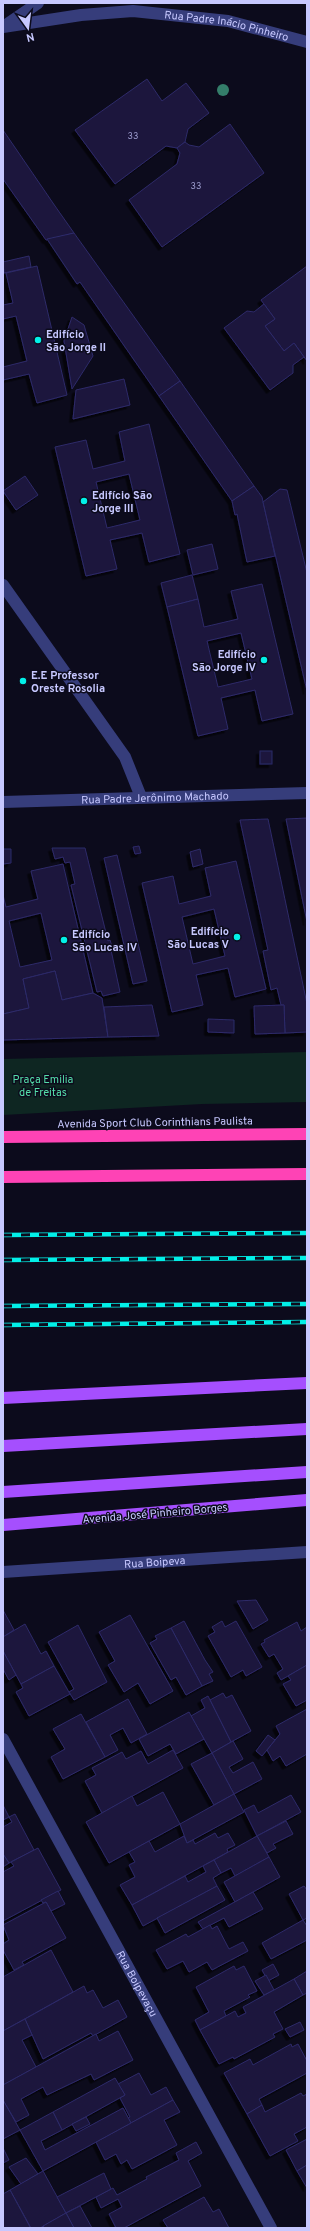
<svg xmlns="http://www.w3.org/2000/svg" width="310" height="2231" font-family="Overpass,sans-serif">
<defs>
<filter id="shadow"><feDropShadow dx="-3.5" dy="3.5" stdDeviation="0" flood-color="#0009"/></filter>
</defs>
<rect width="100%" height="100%" fill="#0c0b1c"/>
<polygon fill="#0e2622" points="307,1052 307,1102 202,1104 3,1115 3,1059"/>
<g fill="#1a173d" stroke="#2e2a69" fill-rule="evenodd" filter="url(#shadow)">
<polygon points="147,79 162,101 186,83 209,113 188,129 185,142 177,148 166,146 115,184 75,130"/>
<polygon points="230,124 264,173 162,247 129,200 177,164 180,153 177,148 185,142 189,145 199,147"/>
<polygon points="3,130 55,206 74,233 46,240 3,179"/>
<polygon points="74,233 180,381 159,396 80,282 77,284 47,239"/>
<polygon points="29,256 31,267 4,273 3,262"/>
<polygon points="37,266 67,395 37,403 29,374 3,380 3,367 27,361 16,316 3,319 3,305 13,303 6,273"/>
<polygon points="307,266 307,361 294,343 284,351 265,326 275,319 261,300"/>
<polygon points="264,304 275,319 265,326 284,351 294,343 304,357 293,365 293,373 270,390 224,328 247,311 254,312"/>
<polygon points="72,317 84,325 93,356 72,389 64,341"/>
<polygon points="124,379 130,405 73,419 76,390"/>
<polygon points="180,381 254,486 232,501 159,396"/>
<path d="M149 424 180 554 149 562 142 533 110 540 117 569 86 576 55 447 86 440 93 469 125 461 119 432ZM129 474 140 520 107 528 96 482Z"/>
<polygon points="25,476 38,495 16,510 3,491"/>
<polygon points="254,486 262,497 275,556 247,562 237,514 235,515 232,501"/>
<polygon points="280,489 287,490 307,573 307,691 263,502"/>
<polygon points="212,544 218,569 193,575 187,550"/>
<polygon points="192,575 198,599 167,607 161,583"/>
<path d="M262 584 293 714 262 721 255 690 221 698 228 729 198 736 167 607 198 599 204 627 238 619 231 591ZM241 633 252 679 218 687 207 641Z"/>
<rect x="260" y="751" width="12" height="13"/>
<polygon points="307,818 307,922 286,819"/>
<polygon points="268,819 307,1004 307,1032 285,1033 284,1005 281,1005 277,988 271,990 263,951 268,950 240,820"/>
<polygon points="139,846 141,853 135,854 133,847"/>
<polygon points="52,848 85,848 108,941 110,940 113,950 111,950 120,992 103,996 101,991 97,992 71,885 75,884 70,862 65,863 63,857 55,859"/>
<polygon points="3,849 11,849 11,863 3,864"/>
<polygon points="200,849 203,864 193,867 190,852"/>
<polygon points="117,855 147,981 133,984 104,858"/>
<path d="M236 861 266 989 235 997 228 968 196 975 203 1005 172 1012 142 883 173 876 179 904 211 896 205 868ZM214 909 225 956 193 964 182 917Z"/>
<path d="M63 864 93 993 62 1000 55 971 23 979 29 1008 3 1014V895L6 907 38 899 31 871ZM41 913 52 960 20 967 9 921Z"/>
<polygon points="55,971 62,1000 93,993 102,998 108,1037 3,1040 3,1014 29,1008 23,979"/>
<polygon points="152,1005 159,1036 108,1037 104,1007"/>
<polygon points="284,1005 285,1033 255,1034 254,1006"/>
<polygon points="208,1019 234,1020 234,1033 208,1032"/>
<polygon points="256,1600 268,1620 253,1629 237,1601"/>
<polygon points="3,1610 14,1630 3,1637"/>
<polygon points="130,1615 173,1691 150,1704 138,1683 124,1692 108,1665 115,1661 99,1632"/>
<polygon points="184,1621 205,1660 213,1672 209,1674 213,1681 202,1686 171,1628"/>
<polygon points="222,1621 225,1627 236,1621 262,1667 246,1676 243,1670 231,1677 208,1636 215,1632 212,1627"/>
<polygon points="297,1622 301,1631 307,1627 307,1665 281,1680 277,1673 283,1669 274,1654 269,1657 261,1644 265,1642 264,1640"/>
<polygon points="25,1624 41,1654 46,1651 54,1666 21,1684 3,1651 3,1637"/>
<polygon points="78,1625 107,1682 74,1700 69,1692 74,1689 48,1642"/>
<polygon points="171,1628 202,1686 186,1695 176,1677 171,1680 150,1643 157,1639 155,1636"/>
<polygon points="3,1651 16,1675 9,1680 3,1669"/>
<polygon points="307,1665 307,1700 296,1706 283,1684 291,1680 288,1676"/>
<polygon points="54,1666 70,1694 29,1716 16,1692 23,1688 21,1684"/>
<polygon points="223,1693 226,1698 232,1695 251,1731 231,1742 210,1700"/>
<polygon points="208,1696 231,1742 212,1753 191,1716 205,1708 201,1700"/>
<polygon points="128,1699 147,1734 131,1743 123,1728 110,1735 118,1750 105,1757 86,1722"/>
<polygon points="307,1709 307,1754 286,1766 280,1756 273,1761 267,1750 280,1734 276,1726"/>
<polygon points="189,1712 204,1739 176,1754 170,1744 148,1756 139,1739"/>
<polygon points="81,1714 105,1757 63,1779 51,1757 65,1749 53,1729"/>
<polygon points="268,1735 275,1740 262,1756 256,1751"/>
<polygon points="233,1741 243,1759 229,1767 233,1773 253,1762 262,1779 234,1794 212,1753"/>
<polygon points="173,1750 183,1768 102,1813 85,1781 96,1775 92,1768 122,1752 126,1759 141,1751 148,1764"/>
<polygon points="212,1753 234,1794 214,1805 191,1764"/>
<polygon points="163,1792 180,1824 109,1863 86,1822 132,1796 137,1806"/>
<polygon points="234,1794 244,1812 187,1843 180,1824"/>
<polygon points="291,1795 301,1812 257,1836 244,1810 254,1805 258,1813"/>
<polygon points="3,1805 9,1817 3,1820"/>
<polygon points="15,1814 34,1850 9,1863 3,1854 3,1827 12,1822 9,1817"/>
<polygon points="286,1821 293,1834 273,1844 276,1848 267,1853 257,1836"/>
<polygon points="215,1833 218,1838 228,1833 235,1845 227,1849 228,1852 132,1905 120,1885 135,1877 129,1865 135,1862 129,1852 149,1841 155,1852 184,1836 187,1843 193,1840 195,1844"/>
<polygon points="257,1836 269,1857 235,1876 231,1868 221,1873 214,1860"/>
<polygon points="38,1848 61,1890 3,1921 3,1872 14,1866 11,1862"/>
<polygon points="3,1854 9,1863 3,1867"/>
<polygon points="269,1857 280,1877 235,1902 224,1882"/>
<polygon points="214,1860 221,1873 213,1878 217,1886 143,1926 132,1905 185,1876 188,1882 206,1872 203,1866"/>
<polygon points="217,1886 225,1900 165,1933 157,1918"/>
<polygon points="304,1886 307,1890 307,1918 303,1920 289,1894"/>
<polygon points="58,1891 65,1904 51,1911 46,1902 43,1903 41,1900"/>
<polygon points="253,1892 263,1909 229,1927 224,1918 203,1929 198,1922"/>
<polygon points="46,1902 66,1938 22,1962 24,1965 14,1970 3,1950 3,1944 9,1940 3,1925"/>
<polygon points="303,1920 307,1926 307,1940 271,1959 262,1943"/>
<polygon points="210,1925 212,1929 217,1926 229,1949 243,1942 248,1951 212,1970 207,1962 189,1972 183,1961 167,1969 156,1950 186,1934 188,1937"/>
<polygon points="51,1950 73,1992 3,2031 3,1977"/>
<polygon points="273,1964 279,1975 268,1981 262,1970"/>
<polygon points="234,1966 236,1970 244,1966 257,1991 248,1995 250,1997 224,2011 226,2016 200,2030 195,2020 209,2012 196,1987"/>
<polygon points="307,1971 307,1993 303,1995 294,1979"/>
<polygon points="266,1975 274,1990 264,1995 255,1981"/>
<polygon points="294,1979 303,1995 274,2012 283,2029 273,2034 275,2037 234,2059 233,2057 219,2064 200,2030 235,2011 238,2017 246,2013 243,2007"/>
<polygon points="84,1986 87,1993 93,1990 103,2008 118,2000 127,2017 93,2036 91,2033 43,2059 25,2019"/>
<polygon points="25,2019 32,2035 22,2040 36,2067 3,2085 3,2031"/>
<polygon points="300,2022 304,2030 290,2037 285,2029"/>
<polygon points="118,2031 133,2060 94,2080 91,2074 47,2095 43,2087 21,2099 29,2115 16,2122 3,2100 3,2085 96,2034 99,2041"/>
<polygon points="291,2044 292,2047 298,2044 307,2061 307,2073 259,2099 262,2105 247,2114 224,2073 250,2059 253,2065"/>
<polygon points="139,2073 151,2095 166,2087 173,2100 131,2123 128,2118 130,2117 120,2098 125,2095 118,2084"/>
<polygon points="115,2078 125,2095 62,2130 53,2112"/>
<polygon points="301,2093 303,2096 307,2094 307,2127 294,2134 298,2141 270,2156 247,2114 262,2105 265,2112"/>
<polygon points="3,2100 20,2130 3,2139"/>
<polygon points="173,2100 180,2112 164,2120 177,2145 132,2169 127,2160 121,2164 116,2154 105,2160 96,2142"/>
<polygon points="123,2108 131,2123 43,2171 20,2130 53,2112 62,2130 41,2141 45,2150"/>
<polygon points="86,2117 90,2124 76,2131 72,2124"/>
<polygon points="307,2139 307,2165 297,2171 286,2150"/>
<polygon points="196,2142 202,2153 188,2161 201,2186 124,2228 116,2228 109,2214 122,2207 118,2199 101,2208 96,2197 113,2188 117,2195 147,2179 146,2177 179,2160 176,2153"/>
<polygon points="3,2148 9,2160 3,2163"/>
<polygon points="26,2158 38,2174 21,2184 9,2167"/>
<polygon points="307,2165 307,2188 297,2171"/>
<polygon points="43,2171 66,2213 40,2228 31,2228 10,2190"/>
<polygon points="104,2173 111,2189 66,2213 57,2197"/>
<polygon points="10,2190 30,2227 29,2228 3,2228 3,2194"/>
<polygon points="204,2197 213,2212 219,2209 229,2228 168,2228 163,2220"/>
<polygon points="80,2206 92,2228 74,2228 66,2213"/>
<polygon points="66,2213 74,2228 45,2228 43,2226"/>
</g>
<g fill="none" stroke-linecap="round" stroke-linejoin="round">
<g stroke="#363d7b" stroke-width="12">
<polyline points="6,25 38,3"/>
<path id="s1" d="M3 27 81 15 133 11 228 21 307 42"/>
<polyline points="3,585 125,757 141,797"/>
<path id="s2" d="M3 802 307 793"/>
<path id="s3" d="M3 1572 307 1552"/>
<path id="s4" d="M3 1739 271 2228"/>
</g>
<g stroke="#a54ffe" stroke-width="12">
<polyline points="3,1398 307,1383"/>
<polyline points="3,1446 307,1429"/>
<polyline points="3,1492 307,1472"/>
<polyline points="3,1525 307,1500"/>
</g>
<g stroke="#fe43b5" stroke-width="12">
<polyline points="3,1137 307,1134"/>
<polyline points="3,1177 307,1174"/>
</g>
<defs>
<g id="rail">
<polyline points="3,1235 307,1233"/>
<polyline points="3,1260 307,1258"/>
<polyline points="3,1306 307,1304"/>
<polyline points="3,1325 307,1322"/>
</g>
</defs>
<use href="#rail" stroke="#02f0e8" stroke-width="4.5"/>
<use href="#rail" stroke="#0c0b1c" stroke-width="3" stroke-dasharray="9" stroke-linecap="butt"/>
</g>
<circle fill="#347e6a" cx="223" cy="90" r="6"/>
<g fill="#02f0e8" stroke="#0c0b1c" stroke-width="1.5">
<circle cx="38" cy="340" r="4"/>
<circle cx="84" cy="501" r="4"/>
<circle cx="264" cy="660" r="4"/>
<circle cx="23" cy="681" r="4"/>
<circle cx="237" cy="937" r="4"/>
<circle cx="64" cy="940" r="4"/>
</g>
<g text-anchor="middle" stroke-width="3" stroke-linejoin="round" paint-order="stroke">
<g font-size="9" fill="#9c9cce">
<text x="133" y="139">33</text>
<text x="196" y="189">33</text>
</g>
<g font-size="11" fill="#c7c8ff" stroke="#0c0b1c">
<text dy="4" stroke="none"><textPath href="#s1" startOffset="226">Rua Padre Inácio Pinheiro</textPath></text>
<text dy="4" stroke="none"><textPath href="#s2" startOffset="152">Rua Padre Jerônimo Machado</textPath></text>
<text transform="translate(155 1122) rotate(-1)" y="4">Avenida Sport Club Corinthians Paulista</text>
<text transform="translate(155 1513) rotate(-5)" y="4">Avenida José Pinheiro Borges</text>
<text dy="4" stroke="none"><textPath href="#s3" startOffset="152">Rua Boipeva</textPath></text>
<text dy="4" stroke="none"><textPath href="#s4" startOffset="279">Rua Boipevaçu</textPath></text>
</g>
<g font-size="11" font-weight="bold" fill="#c7c8ff" stroke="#0c0b1c" text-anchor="start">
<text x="46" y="338">Edifício<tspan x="46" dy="13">São Jorge II</tspan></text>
<text x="92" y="499">Edifício São<tspan x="92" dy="13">Jorge III</tspan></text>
<text x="256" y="658" text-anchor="end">Edifício<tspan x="256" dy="13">São Jorge IV</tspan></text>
<text x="31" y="679">E.E Professor<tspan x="31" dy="13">Oreste Rosolia</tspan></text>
<text x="229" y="935" text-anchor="end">Edifício<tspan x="229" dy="13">São Lucas V</tspan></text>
<text x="72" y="938">Edifício<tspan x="72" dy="13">São Lucas IV</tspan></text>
</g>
<g font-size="11" fill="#54dda9" stroke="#0c0b1c">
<text x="43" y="1083">Praça Emilia<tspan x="43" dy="13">de Freitas</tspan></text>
</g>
</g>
<rect width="310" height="2231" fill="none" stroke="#c7c8ff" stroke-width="8"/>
<g transform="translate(28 28) rotate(166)" stroke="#0c0b1c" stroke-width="3" paint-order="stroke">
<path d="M0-3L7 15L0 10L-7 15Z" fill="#c7c8ff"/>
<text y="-6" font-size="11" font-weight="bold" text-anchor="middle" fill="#c7c8ff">N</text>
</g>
</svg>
